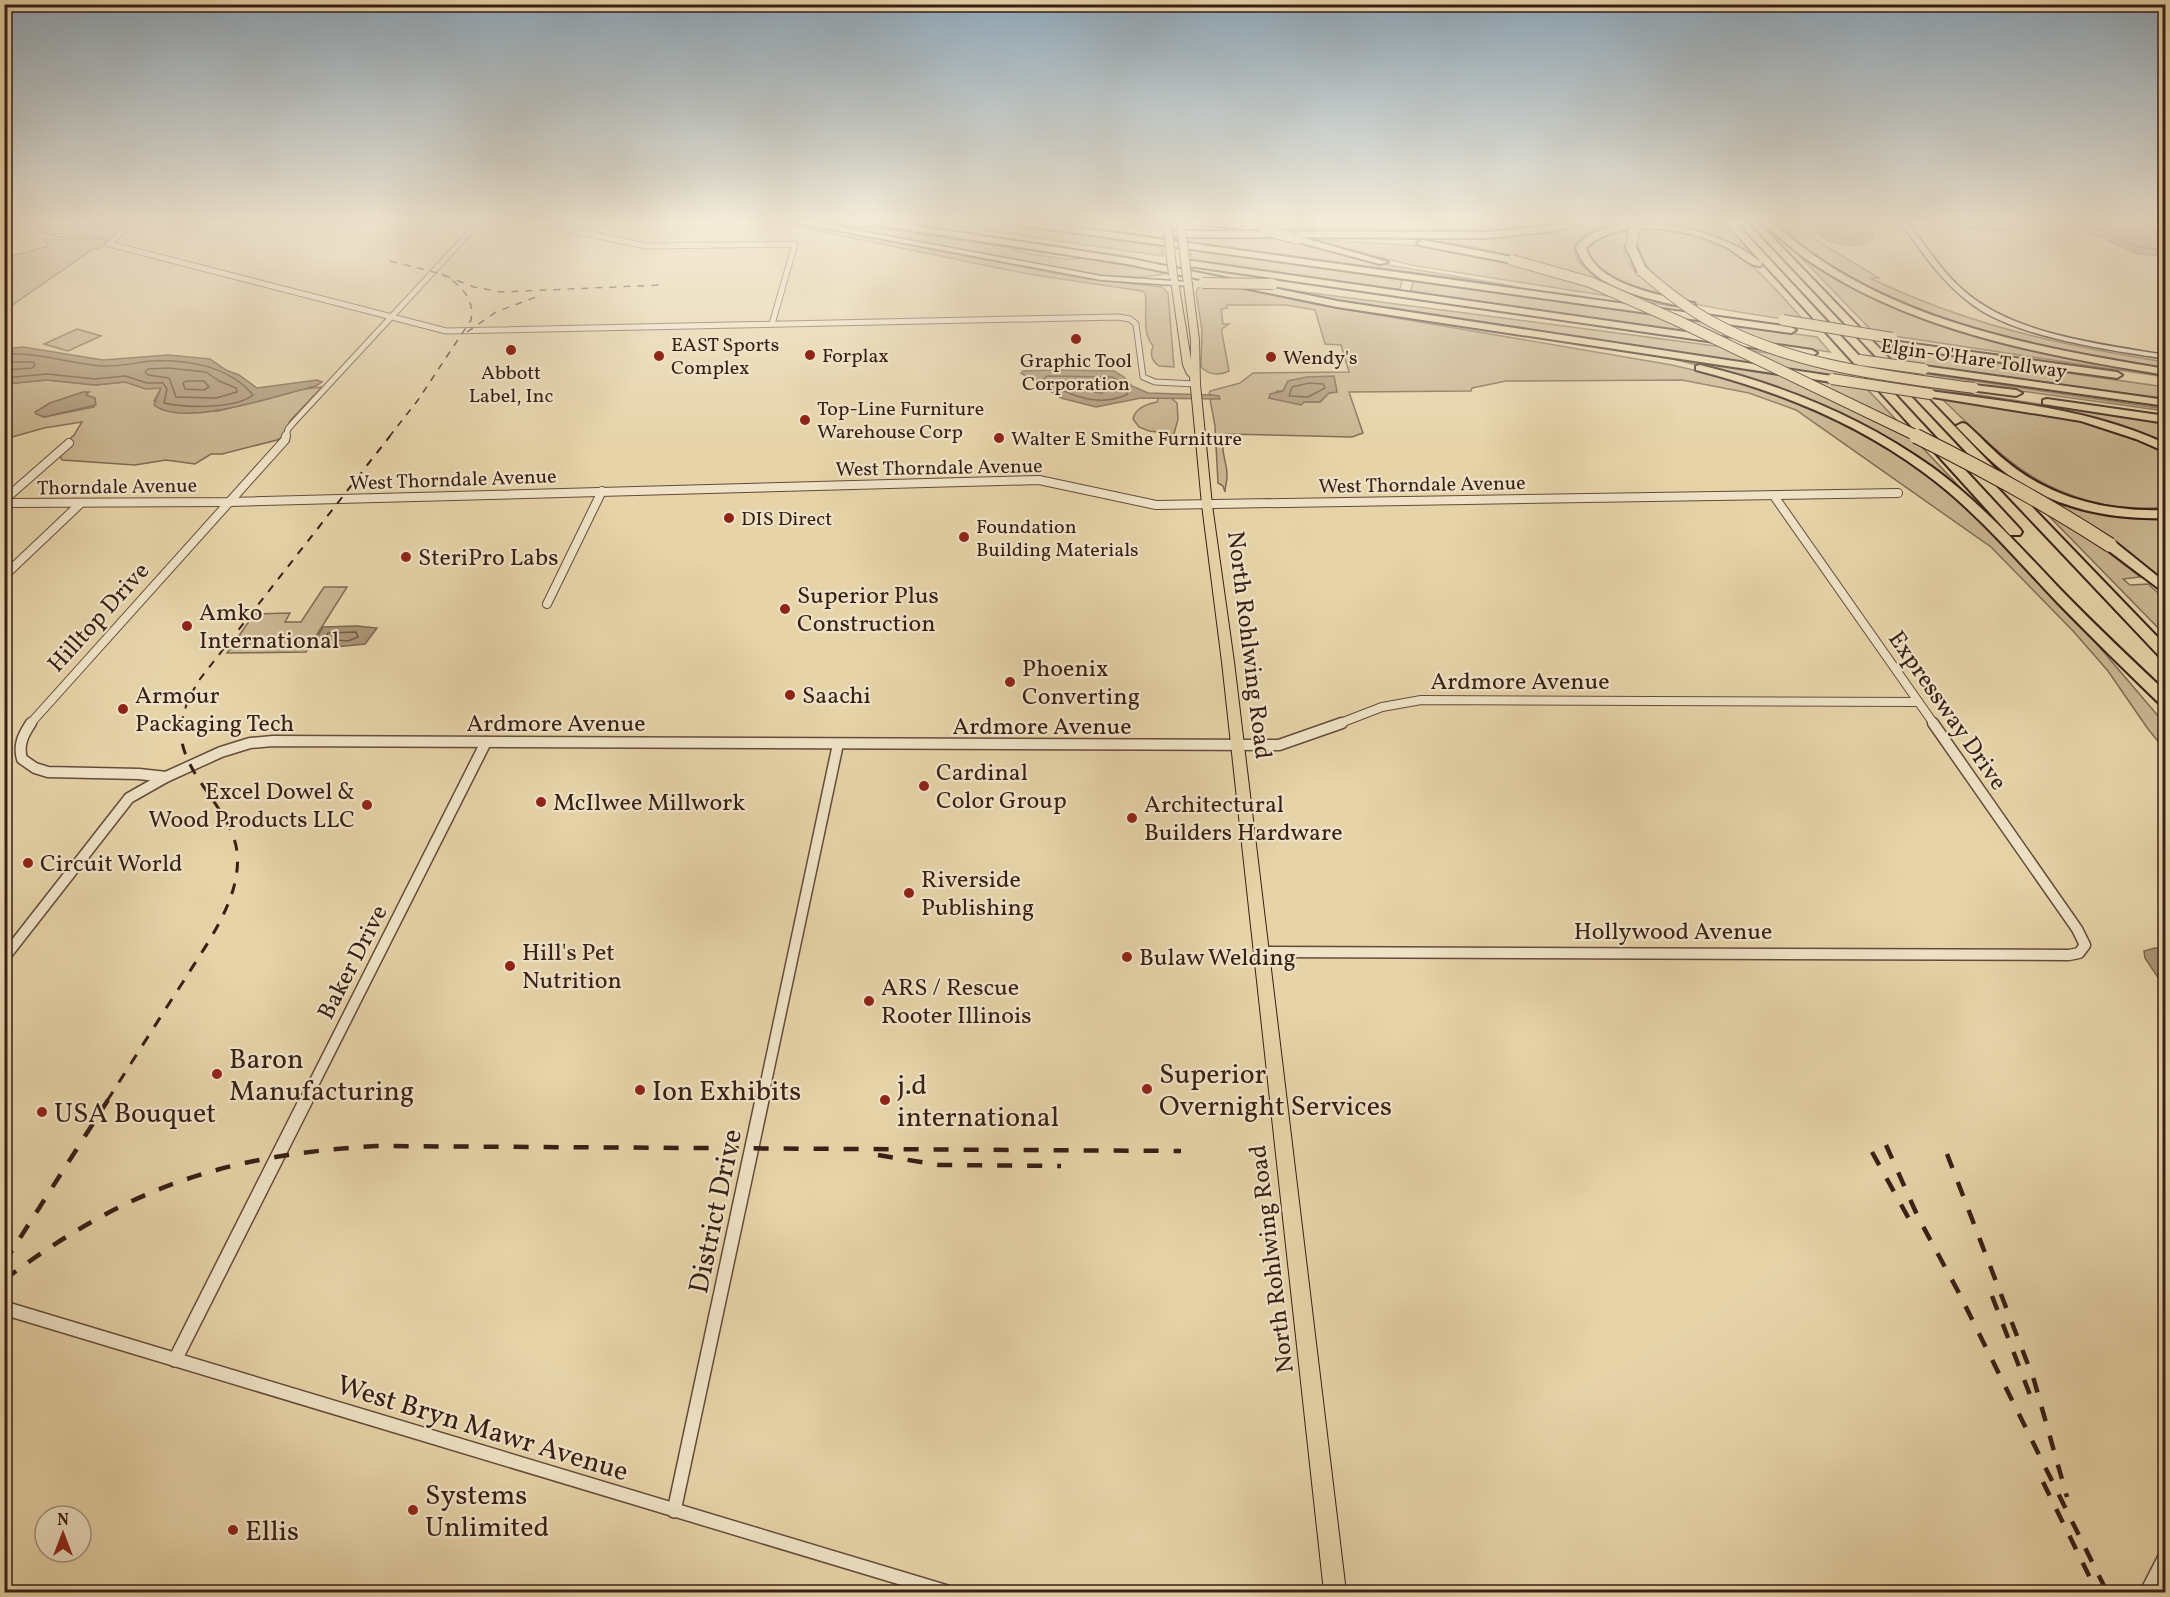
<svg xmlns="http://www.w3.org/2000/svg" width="2170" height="1597" font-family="Vollkorn,serif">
<rect width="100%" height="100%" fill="#e6d3a8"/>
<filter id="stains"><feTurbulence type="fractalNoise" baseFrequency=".00333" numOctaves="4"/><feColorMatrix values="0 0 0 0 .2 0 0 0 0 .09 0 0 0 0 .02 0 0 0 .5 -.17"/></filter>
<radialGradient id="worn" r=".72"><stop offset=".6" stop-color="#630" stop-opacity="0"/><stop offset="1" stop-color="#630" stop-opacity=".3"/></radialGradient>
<g fill="#c8b48f" stroke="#806a52" stroke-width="1.5" fill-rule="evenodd">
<path d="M759 219H774L1080 278 1162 287 1168 293 1174 367 1159 366C1151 360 1150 354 1153 346 1141 332 1148 310 1145 293L1142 291 1028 274Z"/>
<path d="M798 219H816L1008 247 1030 254 1066 259 1092 258 1163 271 1164 274C1118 284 1051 267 1005 258 936 245 867 232 798 219Z"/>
<polygon points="907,219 977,219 1162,245 1163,256"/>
<polygon points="1044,219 1132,219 1159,226 1160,230"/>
<polygon points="1215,219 1576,219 1546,226 1503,231 1454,232 1283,231 1248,222"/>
<path d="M1598 219H1629L1627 226C1612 228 1584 228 1576 245 1563 278 1660 295 1677 307L1411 265 1308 239 1421 246 1529 267C1485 241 1420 240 1370 236 1445 236 1526 245 1598 219Z"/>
<path d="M1642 219H1717L1747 252C1714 232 1678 230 1640 225Z"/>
<path d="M1769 219H1790L1819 242 1879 278H1870C1968 325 2059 345 2165 362V369C2033 349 1869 313 1769 219Z"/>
<polygon points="119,223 124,227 112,237 56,237 37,229 46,225 115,224 113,226"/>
<path d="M1649 229C1731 233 1754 265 1805 322 1760 315 1612 299 1590 258 1587 253 1588 246 1592 242 1606 229 1632 229 1649 229ZM1638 246 1643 262 1654 274 1637 275 1627 260 1623 247Z"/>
<polygon points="1188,236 1287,239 1388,265 1513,286 1189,242"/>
<path d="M103 239 107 241C104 246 99 249 93 249L5 310V285L12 278 11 275 5 274 4 265 9 263 5 258 49 246 43 240Z"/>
<polygon points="1788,244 1804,257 1918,313 2068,357 2165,375 2165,377 1874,333"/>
<polygon points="1190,249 1398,279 1402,281 1400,289 1395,289 1192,260"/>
<polygon points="1416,281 1817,337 1830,352 1413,292 1411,290 1413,282"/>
<path d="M1205 286H1232L1314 304 1672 365 1736 380 1795 401 1845 424 1878 442 1908 462 1958 500 1982 522 2084 629 2165 724V750L2148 729 2108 671 2074 632 1991 547 1796 410 1749 393 1682 380 1506 381 1472 388 1471 391 1349 392 1363 433 1352 437 1226 434C1218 449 1228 462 1227 477 1227 482 1225 486 1225 492L1223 486 1218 483 1215 426 1210 399 1220 398 1209 394 1210 391 1240 383 1253 373 1349 372 1341 345 1325 344 1315 310 1286 305H1227V308L1221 309 1223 324H1229L1222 329V333L1229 371C1220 376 1209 375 1201 367L1202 330 1196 293 1198 288ZM1318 377H1334L1337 392 1329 393 1320 402H1304L1301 404 1269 398 1277 391H1283L1288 381Z"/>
<polygon points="1259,286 1838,362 1855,379 1346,304"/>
<polygon points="77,329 101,336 68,351 44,344"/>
<polygon points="1891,348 2165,387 2165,400 1907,363"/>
<polygon points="1665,357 1867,389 1972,500 1906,450 1841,413 1753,379"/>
<polygon points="1914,372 2165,409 2165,411 1920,377"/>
<path d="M47 380 95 385 125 382 142 387 161 388 154 401 166 410 218 411 298 390 322 387 290 421 283 437 277 440 222 454H211L195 464 166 460 135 465 62 460 59 454 62 446 74 435 82 422 44 428 5 439V384ZM88 393 85 395 94 407 44 417 47 405 50 403Z"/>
<path d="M1932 388 2165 423V445C2095 411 2012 401 1935 391Z"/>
<path d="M1159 397 1171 398 1177 403 1178 419 1174 434 1149 431 1139 427 1133 419C1135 408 1147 404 1157 402Z"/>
<path d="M1942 399C2016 409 2100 416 2165 454V507C2145 510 2126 508 2106 505 2030 490 1996 450 1942 399Z"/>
<path d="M2003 469C2057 495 2103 524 2165 519V582L2117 544 2100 546 2140 577 2123 579 2130 585 2148 584 2165 599V635Z"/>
<polygon points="324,587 347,587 306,652 227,653 254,614 290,613 285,622 301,622"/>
</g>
<g fill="#ab9676" stroke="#7d664f" stroke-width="1.5">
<path d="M1800 219H1864L1873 233 1872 239C1861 250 1834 245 1822 237 1814 232 1807 225 1800 219Z"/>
<polygon points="1942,219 2141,219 2165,235 2165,256 2138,254 2070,223 2048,222 2001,232 1966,228"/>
<path d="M23 347 103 360 168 355 210 359 226 370 239 375 257 388 317 380 322 382 316 386C280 394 185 429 154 405L161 388 146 389 125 382 95 385 47 380 5 384V349Z"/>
<polygon points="1055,370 1114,371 1124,377 1132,386 1148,393 1211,395 1219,396 1220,399 1141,398 1096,407 1061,398 1021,373 1023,371"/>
<polygon points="1334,376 1337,392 1329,393 1320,402 1304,402 1301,405 1269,398 1270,394 1283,391 1288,381 1307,377"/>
<polygon points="83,392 89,392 86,395 95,398 96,405 44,417 36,414 35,412 50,403"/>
<polygon points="357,626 377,628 365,644 335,647 312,645 323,627"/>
<polygon points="2155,948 2165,948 2165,988 2145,958 2144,951"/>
</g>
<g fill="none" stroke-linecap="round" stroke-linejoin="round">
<g stroke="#725a46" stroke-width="1.5">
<path d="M1810 219C1827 233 1843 243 1865 236L1859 219"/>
<polyline points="1956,219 2001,226 2034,219"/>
<polyline points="2077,219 2138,247 2166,250"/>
<polyline points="2094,219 2137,238 2139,235 2131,219"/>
<path d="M4 354C37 352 68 363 101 366 117 367 135 363 151 361 187 359 229 366 253 395 235 409 186 408 164 403L167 389 163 383H147L125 376 95 379 47 374 4 378"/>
<polyline points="4,362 33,362 35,365 32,368 4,370"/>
<polygon points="168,368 206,372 219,381 236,388 237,392 216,398 176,397 169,378 148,375 145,372 148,369"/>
<path d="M1047 376 1112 377 1119 381 1128 394C1099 408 1072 396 1045 382L1044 379Z"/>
<polygon points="186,381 204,381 209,387 204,390 185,389 183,383"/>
<polygon points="1103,383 1114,389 1101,393 1077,389 1076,386"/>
<polygon points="1309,383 1323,384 1325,388 1308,397 1289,396 1292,387"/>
<polygon points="356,632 358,637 348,641 324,639 328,633"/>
</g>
<defs>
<g id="street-far3">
<polyline points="519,219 646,246 795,244 772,324"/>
<polyline points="129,220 130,225 109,244 446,331 1118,317 1130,319 1136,324 1143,377 1155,382 1195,384"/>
<polyline points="4,224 132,219"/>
<polyline points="286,437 288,429 294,422 482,219"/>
</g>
<g id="street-far2">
<polyline points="1774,496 1934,724"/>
<polyline points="4,500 69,443"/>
<polyline points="4,503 230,502 1039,480 1156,505 1898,493"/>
<polyline points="4,576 81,503"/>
<polyline points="547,604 602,491"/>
<polyline points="30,724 285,440 286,436"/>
<polyline points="1338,724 1382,707 1421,700 1918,702"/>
</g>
<g id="street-far1">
<path d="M31 723C23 735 18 745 22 759L35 768 48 772 139 774 166 777"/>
<polyline points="1261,952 2069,955 2079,953 2085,945 2077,929 1933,723"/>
<polyline points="4,958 129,798 166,777 221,752 250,743 273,741 1279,745 1342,723"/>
<polyline points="305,1101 486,742"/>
<polyline points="762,1101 838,744"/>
</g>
<g id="street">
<polyline points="4,1308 947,1592"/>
<polyline points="175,1360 306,1100"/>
<polyline points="674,1511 762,1100"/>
<polyline points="2147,1592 2166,1555"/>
</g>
<g id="secondary">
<polygon points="784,219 796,219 1101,276 1188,282 1192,284 1188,286 1101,280 787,221"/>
<polygon points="1154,219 1182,219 1183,220 1180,222 1157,221"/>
<path d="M1899 219H1905C1923 242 1940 270 1963 290 2013 335 2101 344 2166 355V359C2110 350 2018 338 1973 305 1943 284 1919 249 1899 219Z"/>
</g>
<polygon id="primary" points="1170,273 1177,275 1191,360 1191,340 1183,277 1187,275 1191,277 1199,340 1200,384 1212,505 1234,662 1346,1592 1324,1592 1222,662 1202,505 1190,377 1187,374 1183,365"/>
<g id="highway">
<polygon points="827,219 871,219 1127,258 1337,301 1832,376 1838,379 1832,382 1337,307 1127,264 870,224 866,227 831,222"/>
<polygon points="994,219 1016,219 1791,327 1796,330 1791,333 998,222"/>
<polygon points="1176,219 1239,222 1244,225 1239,228 1180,223"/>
<polygon points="1580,219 1594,219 1555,231 1488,238 1172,237 1167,234 1172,231 1488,232 1555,225"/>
<path d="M1723 219H1732L2020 529 2022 532 2020 535H2010L1762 262 1761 266C1750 267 1736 252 1726 247 1688 228 1619 216 1586 248 1596 285 1661 295 1694 303L1695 305 1690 308C1653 300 1587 289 1576 247 1616 201 1720 229 1761 262Z"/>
<polygon points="1746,219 1755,219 2166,646 2166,660 2161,658"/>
<path d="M1767 223H1773C1786 233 1799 245 1812 254 1914 326 2046 349 2166 369V375C2043 355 1910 331 1806 259 1792 249 1780 237 1767 227Z"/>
<polygon points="1298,238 1304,238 1388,262 1380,264 1298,242"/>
<polygon points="1422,240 1512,257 1517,260 1512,263 1419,245 1417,243"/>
<polygon points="1631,244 1636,247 1647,271 1645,273 1637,271 1626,247"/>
<polygon points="1192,261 1812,350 1817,353 1812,356 1189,266 1189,262"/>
<polygon points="1899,342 2117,372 2122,375 2117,378 1895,347 1894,345"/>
<path d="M1700 365C1783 385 1862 417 1932 467 1981 503 2020 547 2061 590 2095 625 2130 658 2166 692V706L2161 705C2126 671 2091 637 2057 602 2014 557 1974 509 1923 472 1855 422 1778 391 1696 370V366Z"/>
<polygon points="1924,366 2166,400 2166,406 1920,371 1920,367"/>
<polygon points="1974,385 2016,390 2022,393 2016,396 1970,390 1970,386"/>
<path d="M1930 391C2010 402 2092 409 2166 444V452L2136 439 2081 421 1926 396 1924 394Z"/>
<polygon points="2047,399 2166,416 2166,423 2043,404 2043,400"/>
<path d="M1962 423 1966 424C1980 436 1992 450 2006 461 2052 499 2107 512 2166 510V518C2105 520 2045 506 1998 467 1984 455 1971 441 1958 428L1956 426Z"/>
<polygon points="2110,541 2115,542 2166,583 2166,594 2105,548 2103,545"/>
</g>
</defs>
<use href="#street-far3" stroke="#644c3a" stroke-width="7"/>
<use href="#street-far2" stroke="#644c3a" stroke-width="10"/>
<use href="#street-far1" stroke="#644c3a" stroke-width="13"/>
<use href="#street" stroke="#644c3a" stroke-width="16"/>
<use href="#secondary" stroke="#381f15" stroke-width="3"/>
<use href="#primary" stroke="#381f15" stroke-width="2"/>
<use href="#highway" stroke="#381f15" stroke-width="4"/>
<use href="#street-far3" stroke="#efe2c6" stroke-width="5"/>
<use href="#street-far2" stroke="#efe2c6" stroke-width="8"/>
<use href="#street-far1" stroke="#efe2c6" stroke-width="10"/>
<use href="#street" stroke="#efe2c6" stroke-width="13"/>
<use href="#secondary" fill="#efe2c6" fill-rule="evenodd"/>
<use href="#primary" fill="#e6d3a8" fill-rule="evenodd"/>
<use href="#highway" fill="#e6d3a8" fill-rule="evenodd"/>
<g stroke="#381f15" stroke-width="1.5" stroke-dasharray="7 7" stroke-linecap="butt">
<polyline points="390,261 438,273 474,287 501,292 660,285"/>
<polyline points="467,332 496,312 536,297"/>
<path d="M389 437 418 400 471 320C475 298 460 284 442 274"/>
</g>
<polyline stroke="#381f15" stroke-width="2" stroke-dasharray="8 8" stroke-linecap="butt" points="181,724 188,699 200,679 390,436"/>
<path stroke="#381f15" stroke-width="3" stroke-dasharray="11 11" stroke-linecap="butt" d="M107 1101C132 1062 157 1022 183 982 201 953 223 923 233 890 238 873 240 853 233 836 219 797 177 768 181 723"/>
<g stroke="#381f15" stroke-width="4.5" stroke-dasharray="15 15" stroke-linecap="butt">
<polyline points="1886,1145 1918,1217 1959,1293 2107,1592"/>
<polyline points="1872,1152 1914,1228"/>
<polyline points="1947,1154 2034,1380 2067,1497"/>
<polyline points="878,1155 939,1165 1061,1166"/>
<polyline points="4,1263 108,1100"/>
<path d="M4 1280C126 1188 224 1155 376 1146L1181 1151"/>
<polyline points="1992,1296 2035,1408"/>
<polyline points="2043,1482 2097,1592"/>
</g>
<defs>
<g id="primary-bridge">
<polyline points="1167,224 1173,275"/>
<polyline points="1181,226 1187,277"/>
</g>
<g id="highway-bridge-far1">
<polyline points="1265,230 1297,239"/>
<polyline points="1631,247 1636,219"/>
<polyline points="1512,260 1590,282 1678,321 1919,437"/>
<path d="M1642 271C1664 290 1686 308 1712 322 1791 366 1887 376 1974 388"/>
<polyline points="1203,283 1273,284"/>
<polyline points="1783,320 1892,338"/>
<polyline points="1860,360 1924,369"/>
<polyline points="1832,379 1930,394"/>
</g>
<path id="highway-bridge" d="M1916 436C1983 469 2047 504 2110 545"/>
</defs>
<use href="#primary-bridge" stroke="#381f15" stroke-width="10" stroke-linecap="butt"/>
<use href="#highway-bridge-far1" stroke="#381f15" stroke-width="12" stroke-linecap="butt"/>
<use href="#highway-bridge" stroke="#381f15" stroke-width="16" stroke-linecap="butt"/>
<use href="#primary-bridge" stroke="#e6d3a8" stroke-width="8"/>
<use href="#highway-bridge-far1" stroke="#e6d3a8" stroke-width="10"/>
<use href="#highway-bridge" stroke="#e6d3a8" stroke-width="14"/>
</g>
<linearGradient id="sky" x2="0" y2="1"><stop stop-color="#8fa8ba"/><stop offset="0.5" stop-color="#f4ebd8"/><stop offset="1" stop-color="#f4ebd8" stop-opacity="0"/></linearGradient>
<rect width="2170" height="442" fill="url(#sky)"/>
<g fill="#8f2418" stroke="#efe2c6" stroke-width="2">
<circle cx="1076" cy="339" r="6"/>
<circle cx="511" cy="350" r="6"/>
<circle cx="810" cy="355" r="6"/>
<circle cx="659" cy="356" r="6"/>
<circle cx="1271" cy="357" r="6"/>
<circle cx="805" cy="420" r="6"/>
<circle cx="999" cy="438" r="6"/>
<circle cx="729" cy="518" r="6"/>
<circle cx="964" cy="537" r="6"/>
<circle cx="406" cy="557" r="6"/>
<circle cx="785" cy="609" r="6"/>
<circle cx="187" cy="626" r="6"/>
<circle cx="1010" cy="682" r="6"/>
<circle cx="790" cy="695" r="6"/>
<circle cx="123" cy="709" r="6"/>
<circle cx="924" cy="786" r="6"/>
<circle cx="541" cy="802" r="6"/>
<circle cx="367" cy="805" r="6"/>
<circle cx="1132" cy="818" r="6"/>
<circle cx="28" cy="863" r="6"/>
<circle cx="909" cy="893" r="6"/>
<circle cx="1127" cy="957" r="6"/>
<circle cx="510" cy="966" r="6"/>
<circle cx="869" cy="1001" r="6"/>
<circle cx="217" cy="1074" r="6"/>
<circle cx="1147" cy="1089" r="6"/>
<circle cx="640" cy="1090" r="6"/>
<circle cx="885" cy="1100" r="6"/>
<circle cx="42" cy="1112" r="6"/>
<circle cx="413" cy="1510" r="6"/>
<circle cx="233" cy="1530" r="6"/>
</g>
<g text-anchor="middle" stroke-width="4.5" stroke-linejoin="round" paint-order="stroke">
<g font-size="20" fill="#381f15" stroke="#efe2c6" text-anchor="start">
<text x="671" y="351">EAST Sports<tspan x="671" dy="23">Complex</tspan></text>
<text x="822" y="362">Forplax</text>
<text x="1283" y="364">Wendy's</text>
<text x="1076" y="367" text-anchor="middle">Graphic Tool<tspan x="1076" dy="23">Corporation</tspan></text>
<text x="511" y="379" text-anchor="middle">Abbott<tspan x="511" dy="23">Label, Inc</tspan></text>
<text x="817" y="415">Top-Line Furniture<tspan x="817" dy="23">Warehouse Corp</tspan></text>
<text x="1011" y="445">Walter E Smithe Furniture</text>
<text x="741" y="525">DIS Direct</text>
<text x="976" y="533">Foundation<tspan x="976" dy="23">Building Materials</tspan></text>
</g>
<g font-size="20" fill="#381f15" stroke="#efe2c6">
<text transform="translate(1974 358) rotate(8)" y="7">Elgin-O'Hare Tollway</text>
<text transform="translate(939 467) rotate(-1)" y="7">West Thorndale Avenue</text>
<text transform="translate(453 479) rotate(-2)" y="7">West Thorndale Avenue</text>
<text transform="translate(1422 484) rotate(-1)" y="7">West Thorndale Avenue</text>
<text transform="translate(117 486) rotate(-1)" y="7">Thorndale Avenue</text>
</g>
<g font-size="24" fill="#381f15" stroke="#efe2c6" text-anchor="start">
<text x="418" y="565">SteriPro Labs</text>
<text x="797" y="603">Superior Plus<tspan x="797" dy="28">Construction</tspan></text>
<text x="199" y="620">Amko<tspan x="199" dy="28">International</tspan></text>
<text x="1022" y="676">Phoenix<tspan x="1022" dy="28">Converting</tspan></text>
<text x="135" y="703">Armour<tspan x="135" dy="28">Packaging Tech</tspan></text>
<text x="802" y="703">Saachi</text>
<text x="936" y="780">Cardinal<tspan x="936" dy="28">Color Group</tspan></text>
<text x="355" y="799" text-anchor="end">Excel Dowel &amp;<tspan x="355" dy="28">Wood Products LLC</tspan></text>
<text x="553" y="810">McIlwee Millwork</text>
<text x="1144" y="812">Architectural<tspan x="1144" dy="28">Builders Hardware</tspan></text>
<text x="40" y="871">Circuit World</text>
<text x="921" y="887">Riverside<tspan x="921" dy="28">Publishing</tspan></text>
<text x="522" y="960">Hill's Pet<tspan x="522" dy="28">Nutrition</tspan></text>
<text x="1139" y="965">Bulaw Welding</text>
<text x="881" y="995">ARS / Rescue<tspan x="881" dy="28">Rooter Illinois</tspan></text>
</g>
<g font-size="24" fill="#381f15" stroke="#efe2c6">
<text transform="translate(98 617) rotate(-48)" y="8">Hilltop Drive</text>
<text transform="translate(1250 645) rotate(83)" y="8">North Rohlwing Road</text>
<text x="1520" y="689">Ardmore Avenue</text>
<text transform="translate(1948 710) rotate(55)" y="8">Expressway Drive</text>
<text x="556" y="731">Ardmore Avenue</text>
<text x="1042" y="734">Ardmore Avenue</text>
<text x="1673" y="939">Hollywood Avenue</text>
<text transform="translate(352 962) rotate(-63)" y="8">Baker Drive</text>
<text transform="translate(1271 1259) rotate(-97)" y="8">North Rohlwing Road</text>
</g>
<g font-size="28" fill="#381f15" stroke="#efe2c6" text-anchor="start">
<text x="229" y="1068">Baron<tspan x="229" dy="32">Manufacturing</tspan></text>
<text x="1159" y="1083">Superior<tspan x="1159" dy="32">Overnight Services</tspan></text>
<text x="897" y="1094">j.d<tspan x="897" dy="32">international</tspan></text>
<text x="652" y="1100">Ion Exhibits</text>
<text x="54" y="1122">USA Bouquet</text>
<text x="425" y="1504">Systems<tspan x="425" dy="32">Unlimited</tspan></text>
<text x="245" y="1540">Ellis</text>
</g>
<g font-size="28" fill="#381f15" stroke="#efe2c6">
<text transform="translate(714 1211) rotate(-78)" y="10">District Drive</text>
<text transform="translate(483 1427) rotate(17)" y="10">West Bryn Mawr Avenue</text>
</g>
</g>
<rect width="2170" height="1597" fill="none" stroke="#e6d3a8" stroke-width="24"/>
<rect x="6" y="6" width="2158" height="1585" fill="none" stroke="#381f15" stroke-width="3"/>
<rect x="12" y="12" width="2146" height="1573" fill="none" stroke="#381f15" stroke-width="1.5"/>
<g transform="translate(63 1534)"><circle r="28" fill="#efe2c6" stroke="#a6947f" stroke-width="1.5"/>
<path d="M0-4.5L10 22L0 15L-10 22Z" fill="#8f2418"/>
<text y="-9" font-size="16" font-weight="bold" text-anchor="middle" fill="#381f15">N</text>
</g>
<rect width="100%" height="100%" filter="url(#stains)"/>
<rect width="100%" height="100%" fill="url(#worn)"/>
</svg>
